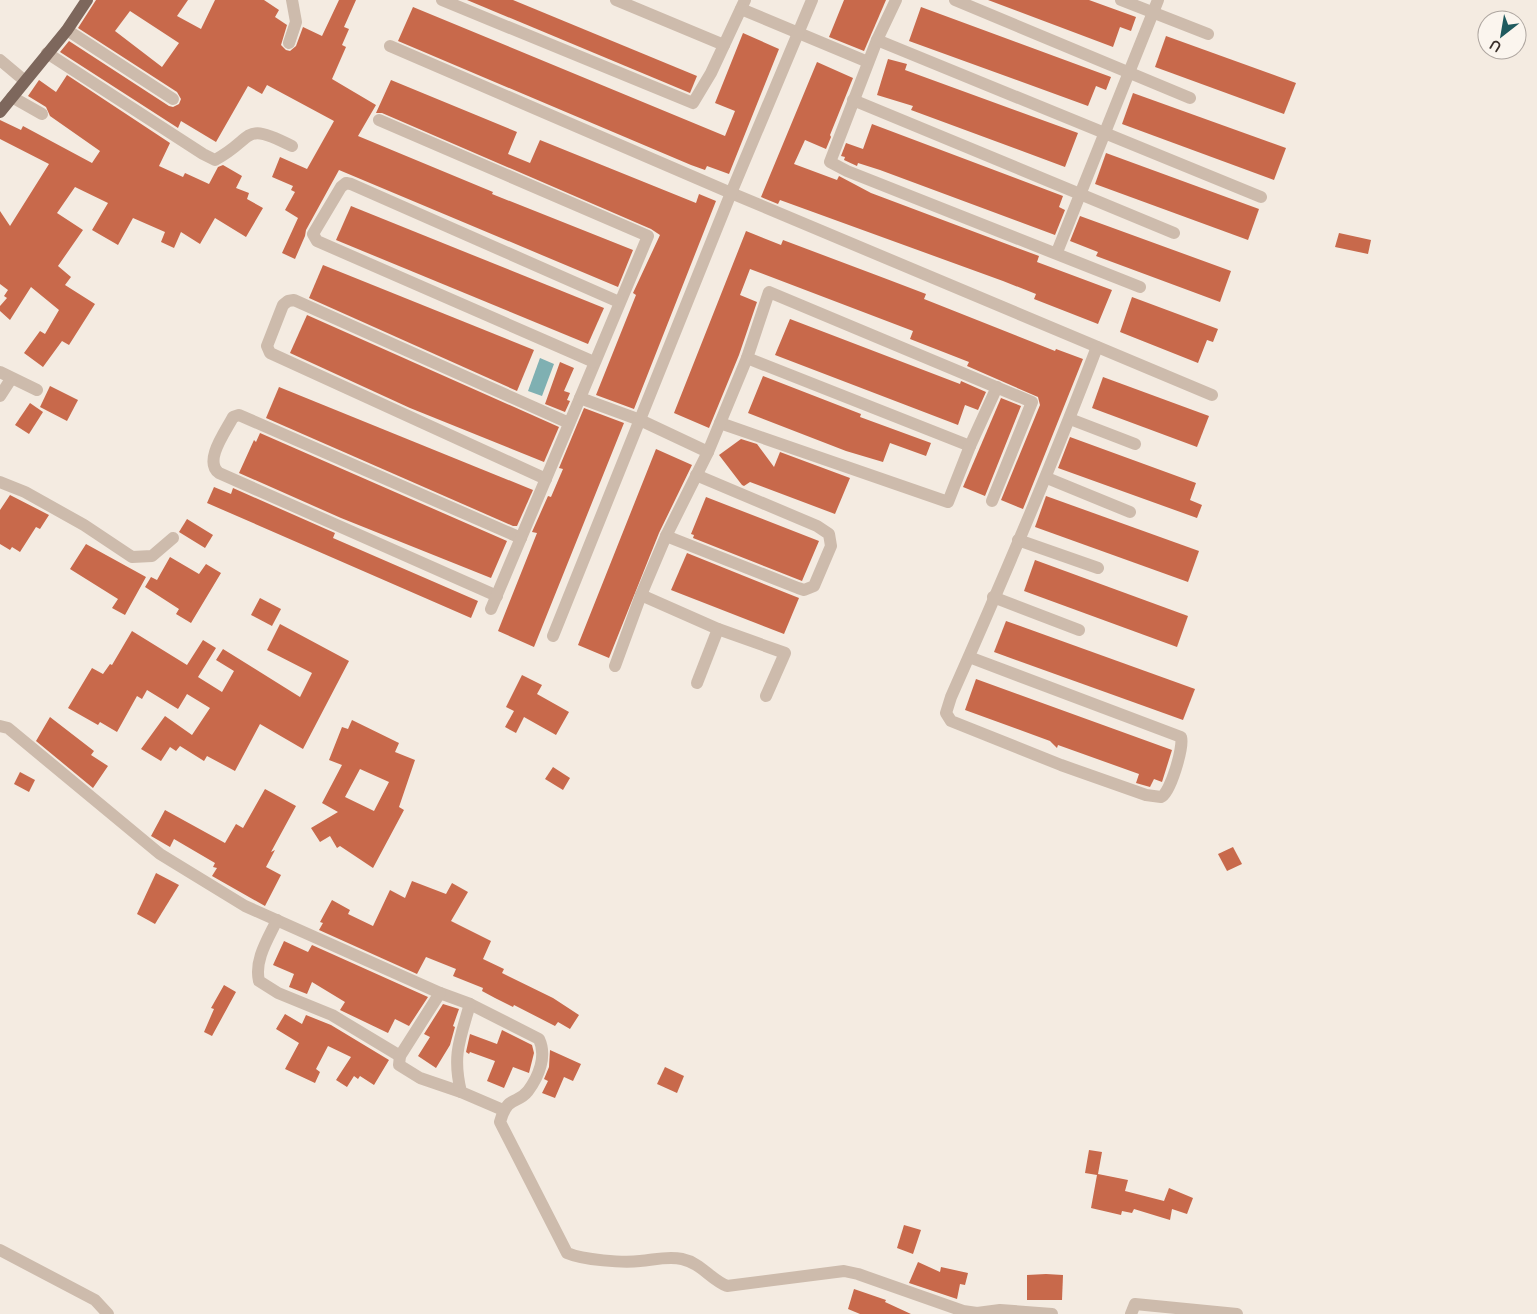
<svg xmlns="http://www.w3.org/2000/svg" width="1537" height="1314" font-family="'Varela Round',sans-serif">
<rect width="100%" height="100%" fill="#f4ebe1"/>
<polygon fill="#7fb0b2" points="540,358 554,364 542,396 528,391"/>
<g fill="#c8694b" fill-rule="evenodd">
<path d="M96 0H188L177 16 201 29 215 0H264L279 10 275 17 287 25 281 45 286 50 290 51 296 46 303 27 322 36 339 0H356L344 27 349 29 342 45 346 47 332 79 376 105 358 136 493 192 492 194 633 250 618 287 339 170 306 230 305 236 295 259 282 253 298 218 285 210 295 192 291 190 293 186 272 177 280 157 307 169 334 121 267 85 262 94 248 86 216 142 181 121 178 128 60 52 69 41 169 106 173 107 179 104 181 99 177 92 78 28ZM130 11 179 43 162 67 115 31Z"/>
<polygon points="467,0 513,0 697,76 690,93"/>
<polygon points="844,0 886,0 864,51 829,37"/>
<polygon points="988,0 1089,0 1136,17 1131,31 1120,27 1113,47"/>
<polygon points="413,7 725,136 735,111 715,103 743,33 779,49 729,174 707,166 705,170 691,165 398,41"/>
<polygon points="921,7 1111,77 1106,90 1096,86 1088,106 909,41"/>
<polygon points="1166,36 1296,83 1284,114 1155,67"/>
<polygon points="888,59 907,64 905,70 1078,133 1065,167 911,110 913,106 877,95"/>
<polygon points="817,62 853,78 830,135 831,137 826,149 805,140 794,164 837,180 839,176 871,193 1039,256 1037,262 1112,290 1098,324 1034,299 1036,294 1003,281 780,200 778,204 761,197"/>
<polygon points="67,75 170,143 159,166 183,177 185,173 209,184 218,167 223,165 242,176 236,188 249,193 247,199 263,208 246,237 215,218 200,244 181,232 174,248 161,242 165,232 133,218 118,245 92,230 108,203 75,187 57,213 83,230 58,266 71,277 65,285 95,304 69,345 62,341 43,367 24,353 40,331 45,334 59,310 31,287 10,320 0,311 0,306 7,298 4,296 8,290 0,284 0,211 10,226 49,164 0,139 0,120 21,130 23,126 92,163 100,151 50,116 46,107 28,96 39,80 56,92"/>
<polygon points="391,80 517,132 508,154 530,163 540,140 696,203 699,194 716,201 634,409 596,395 636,295 633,293 660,235 651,229 382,113 376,113"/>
<polygon points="1133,93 1286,148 1274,180 1122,124"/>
<polygon points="872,124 1063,196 1059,207 1065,210 1055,235 880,170 858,163 857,166 844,160 845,157 841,156 846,143 863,149"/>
<polygon points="1106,153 1259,209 1248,240 1095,184"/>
<polygon points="351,206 604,308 588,344 336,240"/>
<polygon points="1080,216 1231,271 1220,302 1096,256 1098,252 1070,241"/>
<polygon points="746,231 781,245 783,240 884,278 926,294 924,299 1055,351 1056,349 1083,359 1023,509 1001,500 1040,405 1038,397 967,366 969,362 910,339 913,331 750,269 740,295 757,302 739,355 709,428 674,413"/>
<polygon points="1339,233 1371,240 1368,254 1335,247"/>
<polygon points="323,265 534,350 517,391 309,298"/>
<polygon points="1132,297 1218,329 1213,342 1207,340 1198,363 1120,332"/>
<polygon points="307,315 559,427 544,462 410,408 290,353"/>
<polygon points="790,319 960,384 961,381 986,392 978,410 965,405 958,425 775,355"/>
<polygon points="560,362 574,368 564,391 570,393 567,400 570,401 565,412 545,404"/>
<polygon points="763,376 861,414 860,417 931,443 926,456 890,443 883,462 846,451 748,413"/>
<polygon points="1103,377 1209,416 1197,447 1092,408"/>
<polygon points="50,386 78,400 67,421 40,407"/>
<polygon points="279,387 533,490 517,526 513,526 266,418"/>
<polygon points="1001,398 1021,406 985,496 963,487"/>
<polygon points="30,403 43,412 29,434 15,425"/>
<polygon points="584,408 624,423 534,647 498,631 537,533 532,532 548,496 551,497 563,469 559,468"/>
<polygon points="260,433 507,541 491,578 341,518 239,473 254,440 256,442"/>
<polygon points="1070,437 1196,483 1190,500 1202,505 1197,518 1058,468"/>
<polygon points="741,439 757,444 774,467 780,452 850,478 835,514 750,482 744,486 742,485 719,455"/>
<polygon points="656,449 692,465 659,533 609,658 578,645"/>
<polygon points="214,487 231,494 233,488 335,533 333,538 478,601 471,618 207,503"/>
<polygon points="10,495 49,515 40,529 36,527 20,552 12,547 10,550 0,544 0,510"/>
<polygon points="1046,496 1199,551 1188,582 1035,527"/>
<polygon points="706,497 819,541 802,581 693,538 694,535 691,534"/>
<polygon points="187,519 213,535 205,548 179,532"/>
<polygon points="86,544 146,577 125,615 112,608 118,599 70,569"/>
<polygon points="687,553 799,598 784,634 671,590"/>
<polygon points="170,557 199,574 206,564 221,573 191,623 176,614 179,609 145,587 151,577 157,580"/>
<polygon points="1035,560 1188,616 1177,647 1024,591"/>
<polygon points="260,598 281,609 272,626 251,615"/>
<polygon points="1006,621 1195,689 1183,720 994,652"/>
<polygon points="280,624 349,661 303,749 260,724 235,771 207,756 204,761 180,746 176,751 170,747 161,761 141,749 165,716 192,735 210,708 187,694 178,709 147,690 142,699 137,696 117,732 100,722 98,725 68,708 92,668 103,674 110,664 112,665 132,631 187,665 203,640 216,648 198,677 222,692 234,671 216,660 223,649 300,697 312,673 267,650"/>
<polygon points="522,675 542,685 537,694 569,712 556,735 524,717 516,733 505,727 514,711 506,707"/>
<polygon points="976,679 1172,750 1162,782 1154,779 1150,787 1136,783 1139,774 1058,745 1057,748 1050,741 965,710"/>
<polygon points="50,717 94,751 91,755 108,766 93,788 36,741"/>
<path d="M352 720 399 743 395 752 415 760 399 807 404 810 373 868 340 846 337 848 330 836 320 842 311 828 338 812 322 803 342 765 329 760 342 727 348 729ZM360 769 389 782 374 811 345 797Z"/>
<polygon points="553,767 570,778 563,790 545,779"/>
<polygon points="20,772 35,780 29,792 14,784"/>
<polygon points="265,789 296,806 271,852 275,850 266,867 281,875 265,906 212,876 217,868 213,867 215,863 174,839 170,847 151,836 165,810 225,843 236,824 243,828"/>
<polygon points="1233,847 1242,864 1227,871 1218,854"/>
<polygon points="156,873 179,885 155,924 137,914"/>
<polygon points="412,881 446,894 452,883 468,892 451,921 491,941 483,959 504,969 502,973 553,998 579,1015 570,1029 558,1022 555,1026 514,1005 513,1007 495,998 482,991 483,988 453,976 456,969 426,957 417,974 319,930 323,923 320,922 332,900 350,910 348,914 373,926 390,890 405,898"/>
<polygon points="284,941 308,952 312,945 428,997 409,1026 395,1019 388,1033 340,1010 345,1002 312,982 307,994 289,987 294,974 273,965"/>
<polygon points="224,985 236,992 212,1036 204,1032 214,1009 211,1008"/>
<polygon points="443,1004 459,1009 453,1026 455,1027 450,1045 436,1068 418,1056 430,1037 424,1034"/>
<polygon points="285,1014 302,1024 306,1015 331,1025 389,1060 374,1085 360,1076 358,1079 354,1076 347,1087 336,1080 351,1057 328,1046 316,1069 320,1072 315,1083 285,1069 299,1043 276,1029"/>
<polygon points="502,1030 532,1045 534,1053 529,1073 513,1067 504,1088 487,1081 495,1061 470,1052 469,1054 466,1052 470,1034 497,1044"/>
<polygon points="550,1050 581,1064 573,1081 564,1077 555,1098 542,1093 548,1081 544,1079 549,1067"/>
<polygon points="665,1067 684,1076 677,1093 657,1084"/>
<polygon points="1089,1150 1102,1152 1098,1174 1128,1180 1125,1191 1164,1201 1169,1188 1193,1198 1187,1214 1172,1209 1170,1220 1134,1209 1132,1213 1122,1211 1121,1215 1091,1208 1097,1175 1085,1173"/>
<polygon points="904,1225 921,1230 913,1254 897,1248"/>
<polygon points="918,1262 940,1272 941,1267 968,1273 965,1285 960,1284 957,1299 909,1283"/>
<polygon points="1046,1274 1063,1275 1062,1300 1027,1300 1027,1275"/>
<polygon points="854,1289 886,1300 885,1302 911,1314 860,1314 848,1309"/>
</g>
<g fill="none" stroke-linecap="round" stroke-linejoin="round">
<g stroke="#cdbbac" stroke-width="12">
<polyline points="442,0 693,103 711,73 745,0"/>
<polyline points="616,0 724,45"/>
<polyline points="896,0 877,40 830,162 847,171 1140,287"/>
<polyline points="955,0 1190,98"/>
<polyline points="1121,0 1208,34"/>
<polyline points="741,9 868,62"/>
<polyline points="67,30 173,99"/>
<polyline points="877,40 1261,197"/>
<polyline points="289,43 296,22 292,0"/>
<polyline points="390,46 731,193 1212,395"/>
<path d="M47 53 203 154 215 160C256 138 241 120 292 146"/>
<polyline points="0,60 25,81"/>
<polyline points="12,97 42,114"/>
<polyline points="853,100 1174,233"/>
<polyline points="379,120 648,236 580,398"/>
<polyline points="1057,252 1158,0"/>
<polyline points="747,358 970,446"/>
<polyline points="594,362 317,241 313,234 341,187 346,183 351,184 619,302"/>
<polyline points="0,372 37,390"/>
<polyline points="0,396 11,379"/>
<polyline points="1070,419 1135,444"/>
<polyline points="720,423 948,502 970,446 997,387"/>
<polyline points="1047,478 1130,512"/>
<polyline points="546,479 270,353 267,346 283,305 288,301 294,300 569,423"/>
<polyline points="0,482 25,492 84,525 132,557 152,556 173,538"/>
<polyline points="666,536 798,588 804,590 814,586 831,546 829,534 817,526 696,475"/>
<polyline points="1018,540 1098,568"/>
<polyline points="641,595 718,629 785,653 766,696"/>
<path d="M497 596 219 473C203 461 226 431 233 417L239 415 521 538"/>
<polyline points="993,597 1079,630"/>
<polyline points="491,609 580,398 640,420 708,452"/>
<polyline points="553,636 731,193 812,0"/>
<path d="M969 657 1181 737C1184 747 1170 794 1161 797L1146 795 1061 765 951 721 946 713 951 697C1002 582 1052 465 1097 347"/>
<polyline points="615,666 641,595 666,536 708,452 747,358 769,292 1032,402 992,501"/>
<polyline points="697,683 718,629"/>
<path d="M0 726 8 728 160 854 245 906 440 993 470 1004 539 1039C547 1056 539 1076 528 1091 517 1105 508 1094 500 1122L567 1253C583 1260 623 1263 640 1261 654 1260 667 1256 682 1259 701 1263 710 1279 727 1286L844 1271 858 1274 963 1311 977 1313 1000 1310 1052 1314"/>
<path d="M277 920C268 939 254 960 259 981L278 993 332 1015 400 1056"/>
<polyline points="440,993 400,1056 399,1065 420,1078 461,1092"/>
<path d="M470 1004C460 1039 452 1055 461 1092L503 1110"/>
<polyline points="0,1250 95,1300 108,1314"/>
<polyline points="1131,1314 1135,1304 1237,1314"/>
</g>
<polyline stroke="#7d675c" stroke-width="12" points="0,112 67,30 87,0"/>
</g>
<g transform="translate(1502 35) rotate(211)"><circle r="24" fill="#fbf5ee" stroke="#aea6a0"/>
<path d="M0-4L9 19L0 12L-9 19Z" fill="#1f5a5e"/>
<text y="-8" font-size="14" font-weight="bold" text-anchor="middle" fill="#3b302b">U</text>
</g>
</svg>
